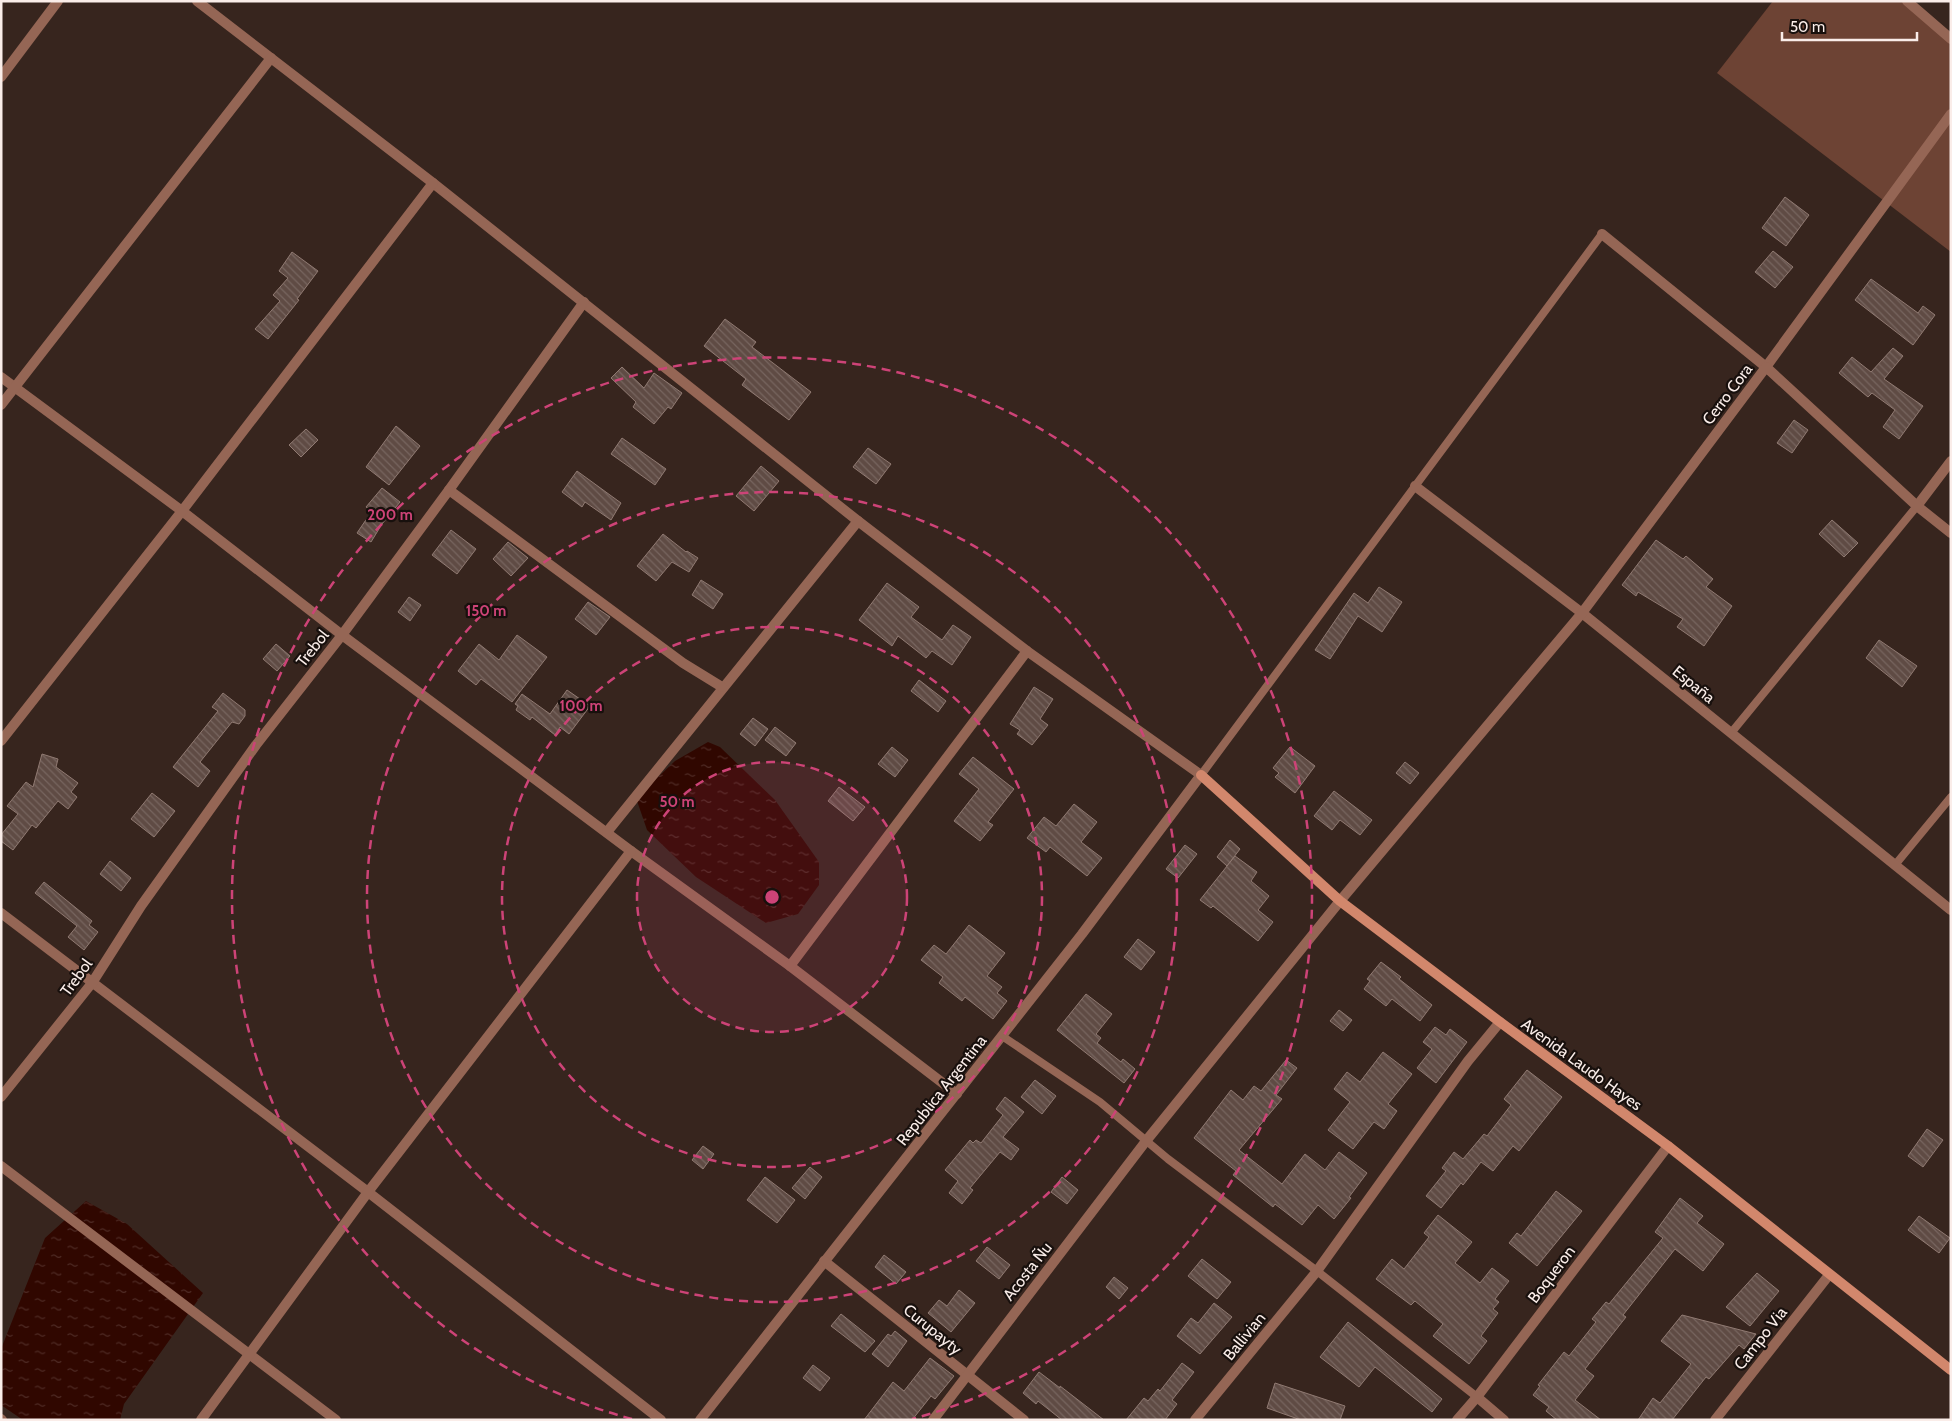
<svg xmlns="http://www.w3.org/2000/svg" width="1952" height="1421" font-family="Cabin,sans-serif">
<defs>
<pattern id="water-ripples" width="26" height="14" patternUnits="userSpaceOnUse" patternTransform="scale(1.25)"><rect width="26" height="14" fill="#300700"/><path d="M2 4q2-2 4 0t4 0M15 11q2-2 4 0t4 0" fill="none" stroke="#4f2b25"/></pattern>
<pattern id="building-back-hatch" width="6" height="6" patternUnits="userSpaceOnUse" patternTransform="scale(1.25)"><rect width="6" height="6" fill="#5f4b44"/><path d="M-1 5l2 2M0 0l6 6M5-1l2 2" fill="none" stroke="#77655f"/></pattern>
</defs>
<rect width="100%" height="100%" fill="#37251e"/>
<polygon fill="#6d4334" points="1773,1 1907,1 1951,39 1951,252 1717,73"/>
<g fill="url(#water-ripples)">
<polygon points="708,742 720,747 775,800 819,862 819,885 798,914 766,923 696,877 647,830 636,798 675,761"/>
<polygon points="86,1201 127,1224 203,1293 124,1404 120,1420 23,1420 1,1405 1,1349 45,1238"/>
</g>
<g fill="url(#building-back-hatch)" stroke="#907a72">
<polygon points="1785,197 1809,215 1786,246 1762,228"/>
<polygon points="1773,251 1793,267 1775,288 1755,272"/>
<polygon points="292,252 318,271 297,299 299,300 268,339 255,329 280,301 273,295 288,278 279,271"/>
<polygon points="1871,279 1918,313 1923,306 1935,315 1913,345 1855,300"/>
<polygon points="725,319 756,342 752,347 811,392 789,420 742,385 746,379 704,346"/>
<polygon points="1893,348 1903,356 1884,379 1923,406 1899,439 1883,427 1895,410 1872,393 1868,397 1839,373 1852,357 1871,372"/>
<polygon points="622,367 644,388 654,373 682,393 671,409 668,407 654,424 633,407 636,402 611,378"/>
<polygon points="1794,420 1808,430 1792,453 1777,443"/>
<polygon points="396,426 420,446 389,485 366,467"/>
<polygon points="306,429 318,440 301,457 289,445"/>
<polygon points="622,438 666,469 655,485 611,454"/>
<polygon points="868,448 891,464 876,484 853,467"/>
<polygon points="761,466 779,481 754,511 736,496"/>
<polygon points="577,471 621,503 611,520 585,502 582,507 562,492"/>
<polygon points="382,488 400,502 382,524 371,542 357,533 372,511 366,507"/>
<polygon points="1832,520 1858,543 1844,557 1819,534"/>
<polygon points="451,530 476,549 457,574 432,555"/>
<polygon points="663,534 686,552 687,551 698,558 689,572 672,562 656,581 637,566"/>
<polygon points="1656,540 1683,559 1686,556 1713,579 1706,587 1732,606 1704,646 1677,627 1683,619 1638,592 1636,596 1622,585"/>
<polygon points="508,542 528,558 511,576 493,559"/>
<polygon points="701,580 723,594 713,609 692,595"/>
<polygon points="887,583 919,607 911,617 942,640 953,625 971,637 952,665 932,651 926,658 898,636 892,646 859,620"/>
<polygon points="1379,587 1402,602 1382,632 1358,616 1330,659 1315,650 1354,593 1368,603"/>
<polygon points="409,597 421,605 410,621 398,612"/>
<polygon points="588,602 610,617 596,635 575,619"/>
<polygon points="517,635 547,657 512,702 481,679 476,685 458,671 479,644 499,660"/>
<polygon points="1879,640 1917,666 1902,687 1866,658"/>
<polygon points="276,644 290,656 277,671 263,659"/>
<polygon points="919,680 946,701 938,712 911,691"/>
<polygon points="1034,687 1053,699 1040,719 1048,725 1032,745 1017,734 1020,730 1010,724"/>
<polygon points="567,690 590,706 569,734 560,727 555,735 532,717 530,720 516,710 518,706 515,704 522,694 550,714"/>
<polygon points="223,693 245,710 245,716 239,724 232,722 200,762 210,771 198,787 173,767 218,711 212,707"/>
<polygon points="753,718 768,729 755,746 740,734"/>
<polygon points="775,727 796,743 786,756 765,740"/>
<polygon points="892,747 908,760 895,777 878,764"/>
<polygon points="1290,747 1315,766 1295,793 1275,777 1279,773 1273,768"/>
<polygon points="42,754 58,759 56,767 78,783 71,792 77,797 68,809 58,801 36,828 32,825 13,850 1,841 1,835 18,814 7,806 26,782 33,787"/>
<polygon points="973,757 1014,789 988,822 993,825 980,841 954,821 979,789 959,774"/>
<polygon points="1405,762 1419,773 1410,784 1396,773"/>
<polygon points="839,787 865,807 853,821 828,801"/>
<polygon points="1334,791 1372,820 1360,835 1340,820 1332,830 1314,816"/>
<polygon points="152,793 175,811 154,837 131,819"/>
<polygon points="1074,804 1097,822 1081,842 1102,858 1087,876 1050,847 1046,852 1027,838 1044,817 1056,826"/>
<polygon points="1230,840 1240,849 1227,866 1217,857"/>
<polygon points="1185,845 1197,854 1178,878 1166,869"/>
<polygon points="1235,856 1257,872 1251,881 1269,896 1258,910 1273,922 1258,941 1213,906 1211,908 1200,900"/>
<polygon points="110,861 131,878 121,891 100,874"/>
<polygon points="44,882 92,921 89,925 98,932 84,950 68,937 77,926 35,893"/>
<polygon points="969,925 1005,953 987,976 1002,987 997,993 1007,1001 993,1019 965,997 962,1001 939,983 943,977 921,960 934,945 946,954"/>
<polygon points="1138,939 1155,952 1141,970 1124,957"/>
<polygon points="1381,962 1401,977 1399,979 1432,1005 1420,1021 1392,999 1386,1006 1364,989 1370,981 1367,979"/>
<polygon points="1086,994 1112,1014 1096,1034 1101,1038 1097,1043 1121,1062 1123,1059 1135,1069 1124,1083 1057,1030"/>
<polygon points="1339,1010 1352,1020 1343,1031 1330,1021"/>
<polygon points="1435,1027 1446,1035 1450,1029 1467,1042 1436,1083 1417,1068 1432,1049 1423,1042"/>
<polygon points="1383,1052 1412,1074 1388,1104 1397,1111 1384,1129 1374,1122 1353,1149 1328,1130 1350,1102 1334,1089 1347,1072 1360,1082"/>
<polygon points="1286,1060 1297,1068 1276,1095 1282,1099 1239,1150 1282,1184 1305,1154 1325,1170 1339,1152 1367,1173 1349,1197 1351,1198 1334,1219 1318,1205 1302,1225 1275,1204 1273,1207 1233,1175 1236,1171 1194,1138 1231,1090 1243,1100 1254,1086 1261,1091"/>
<polygon points="1527,1070 1562,1097 1519,1151 1513,1146 1493,1171 1481,1162 1463,1185 1461,1183 1441,1208 1426,1196 1446,1171 1442,1168 1454,1152 1463,1159 1484,1134 1487,1136 1511,1105 1504,1099"/>
<polygon points="1035,1080 1056,1096 1042,1114 1021,1097"/>
<polygon points="1005,1097 1024,1112 1003,1137 1019,1149 1011,1160 1000,1152 970,1188 973,1190 962,1204 949,1193 958,1181 945,1170 970,1140 973,1143 976,1140 981,1143 1003,1115 996,1109"/>
<polygon points="1927,1129 1943,1140 1923,1167 1908,1156"/>
<polygon points="703,1146 714,1154 703,1169 692,1160"/>
<polygon points="810,1167 822,1177 805,1199 792,1188"/>
<polygon points="765,1177 795,1200 777,1223 747,1200"/>
<polygon points="1062,1177 1078,1190 1067,1204 1051,1192"/>
<polygon points="1556,1191 1582,1211 1537,1266 1509,1243 1517,1233 1521,1236"/>
<polygon points="1680,1198 1703,1216 1697,1223 1724,1244 1703,1271 1675,1249 1623,1315 1626,1317 1585,1369 1594,1376 1575,1400 1601,1420 1557,1420 1546,1411 1549,1407 1533,1395 1540,1386 1538,1385 1564,1352 1569,1356 1596,1322 1592,1319 1606,1302 1609,1304 1663,1238 1655,1232"/>
<polygon points="1438,1215 1472,1242 1455,1263 1480,1283 1492,1268 1509,1281 1495,1299 1499,1302 1493,1309 1498,1313 1481,1336 1487,1341 1469,1364 1433,1336 1443,1324 1415,1301 1411,1305 1376,1279 1392,1259 1404,1269 1429,1237 1424,1233"/>
<polygon points="1919,1216 1950,1238 1939,1253 1908,1230"/>
<polygon points="987,1247 1010,1265 999,1279 976,1261"/>
<polygon points="884,1255 906,1272 896,1284 875,1267"/>
<polygon points="1202,1259 1231,1282 1217,1299 1188,1276"/>
<polygon points="1757,1273 1779,1291 1750,1326 1726,1307"/>
<polygon points="1114,1277 1128,1288 1119,1299 1106,1287"/>
<polygon points="959,1290 975,1303 951,1332 928,1313 939,1300 947,1306"/>
<polygon points="1214,1303 1232,1317 1200,1354 1177,1336 1191,1318 1198,1323"/>
<polygon points="841,1314 875,1341 865,1352 831,1326"/>
<polygon points="1682,1315 1756,1334 1744,1349 1739,1345 1709,1379 1706,1377 1672,1420 1638,1420 1653,1398 1660,1403 1691,1364 1661,1341"/>
<polygon points="1348,1322 1442,1399 1432,1412 1375,1367 1359,1387 1320,1357"/>
<polygon points="895,1331 907,1341 888,1367 872,1354 888,1334 891,1336"/>
<polygon points="930,1358 954,1376 935,1399 931,1396 912,1420 864,1420 893,1382 904,1391"/>
<polygon points="1182,1363 1194,1372 1172,1400 1177,1404 1165,1420 1126,1420 1144,1398 1148,1401 1158,1389 1160,1391"/>
<polygon points="813,1365 830,1378 820,1391 803,1378"/>
<polygon points="1039,1372 1060,1388 1060,1386 1104,1420 1062,1420 1038,1401 1036,1404 1023,1393"/>
<polygon points="1275,1383 1345,1406 1340,1420 1301,1420 1267,1408"/>
</g>
<g fill="none" stroke-linecap="round" stroke-linejoin="round">
<g stroke="#956655" stroke-width="8">
<polyline points="1731,733 1917,506"/>
<polyline points="1201,775 1602,234"/>
<polyline points="1895,865 1951,797"/>
<polyline points="1002,1036 1100,1102 1168,1159 1317,1271 1477,1397"/>
</g>
<g stroke="#956655" stroke-width="10">
<polyline points="197,1 433,183 858,521 1027,651 1201,775 1082,934 700,1420"/>
<polyline points="1907,1 1951,39"/>
<polyline points="1,77 58,1"/>
<polyline points="1602,234 1766,367 1951,114"/>
<polyline points="1,377 182,511 342,635 631,851 790,966 957,1094"/>
<polyline points="1,405 271,58"/>
<polyline points="1415,486 1582,613 1951,910"/>
<polyline points="449,490 584,302"/>
<polyline points="1917,506 1951,461"/>
<polyline points="1,741 182,511 433,183"/>
<polyline points="607,832 858,521"/>
<polyline points="1,913 368,1192 661,1420"/>
<polyline points="790,966 1027,651"/>
<polyline points="1,1097 92,983 141,906 256,745 342,635 449,490 683,663 722,687"/>
<polyline points="1,1166 336,1420"/>
<polyline points="824,1261 1024,1420"/>
<polyline points="1477,1397 1504,1420"/>
<polyline points="1,1419 2,1420"/>
<polyline points="201,1420 368,1192 631,851"/>
<polyline points="933,1420 1146,1141 1340,901 1582,613 1766,367 1917,506 1951,533"/>
<polyline points="1195,1420 1317,1271 1468,1061 1500,1022"/>
<polyline points="1457,1420 1477,1397 1668,1146"/>
<polyline points="1715,1420 1829,1275"/>
</g>
<polyline stroke="#d2876c" stroke-width="10" points="1201,775 1340,901 1500,1022 1668,1146 1951,1370"/>
</g>
<circle cx="772" cy="897" r="135" fill="#cd4377" fill-opacity=".12"/>
<g fill="none" stroke="#cd4377" stroke-width="2.5" stroke-dasharray="9 6">
<circle cx="772" cy="897" r="135"/>
<circle cx="772" cy="897" r="270"/>
<circle cx="772" cy="897" r="405"/>
<path d="M632 1419A540 540 0 1 1 912 1419"/>
</g>
<g text-anchor="middle" stroke-width="4.5" stroke-linejoin="round" paint-order="stroke">
<g font-size="16" fill="#faede9" stroke="#18100d">
<text transform="translate(1727 394) rotate(-53)" y="6">Cerro Cora</text>
<text transform="translate(312 648) rotate(-52)" y="6">Trebol</text>
<text transform="translate(1694 684) rotate(39)" y="6">España</text>
<text transform="translate(76 977) rotate(-54)" y="6">Trebol</text>
<text transform="translate(1582 1064) rotate(36)" y="6">Avenida Laudo Hayes</text>
<text transform="translate(941 1090) rotate(-52)" y="6">Republica Argentina</text>
<text transform="translate(1027 1271) rotate(-52)" y="6">Acosta Ñu</text>
<text transform="translate(1551 1274) rotate(-53)" y="6">Boqueron</text>
<text transform="translate(933 1329) rotate(39)" y="6">Curupayty</text>
<text transform="translate(1244 1336) rotate(-51)" y="6">Ballivian</text>
<text transform="translate(1760 1338) rotate(-52)" y="6">Campo Via</text>
</g>
</g>
<circle cx="772" cy="897" r="8" fill="#cd4377" stroke="#18100d" stroke-width="2.5"/>
<g font-size="15" text-anchor="middle" font-weight="bold" fill="#cd4377" stroke="#18100d" stroke-width="4.5" stroke-linejoin="round" paint-order="stroke">
<text x="390" y="520">200 m</text>
<text x="486" y="616">150 m</text>
<text x="581" y="711">100 m</text>
<text x="677" y="807">50 m</text>
</g>
<rect width="1952" height="1421" fill="none" stroke="#faede9" stroke-width="5"/>
<path d="M1782 32v8h135v-8" fill="none" stroke="#faede9" stroke-width="2.5"/>
<text x="1790" y="32" font-size="15" fill="#faede9" stroke="#18100d" stroke-width="4" paint-order="stroke">50 m</text>
</svg>
